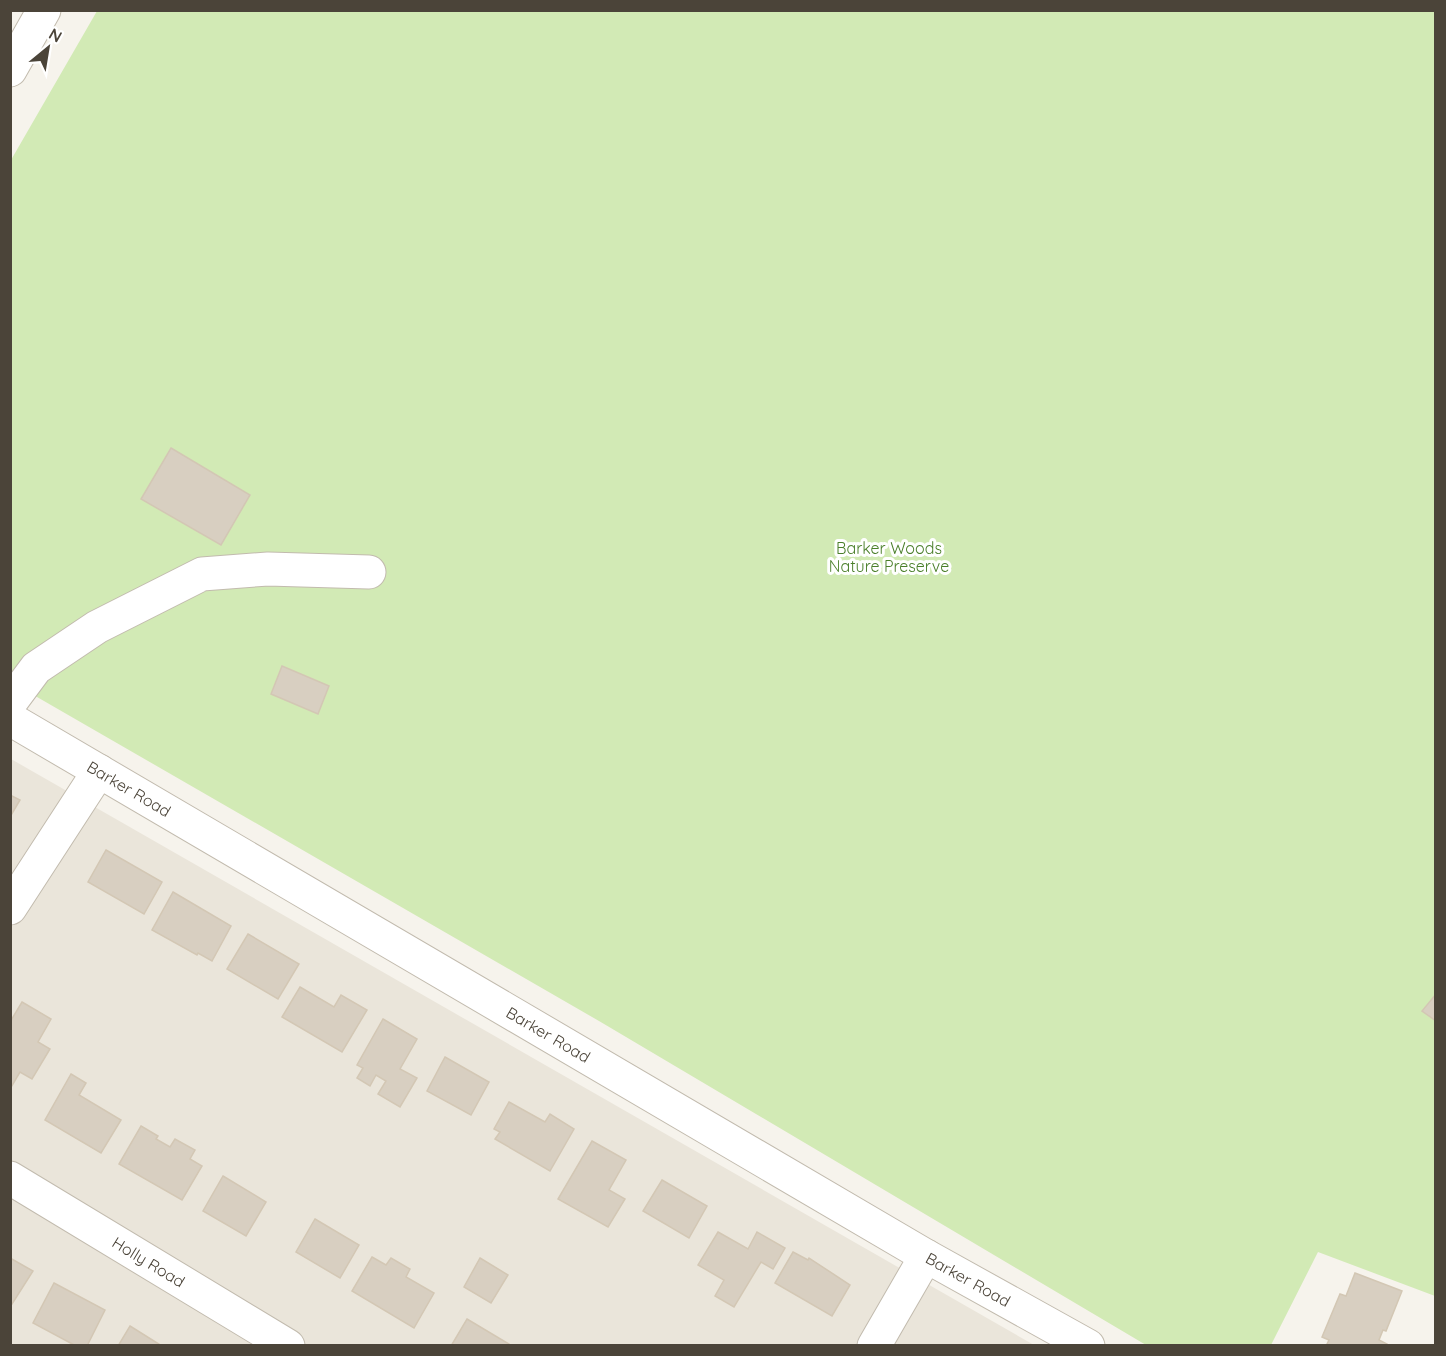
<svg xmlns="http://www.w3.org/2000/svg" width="1446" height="1356" font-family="Quicksand,sans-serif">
<rect width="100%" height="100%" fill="#f6f3ec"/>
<polygon fill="#eae5da" points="11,759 1034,1345 11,1345"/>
<polygon fill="#d2eab5" points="97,11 1435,11 1435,1296 1318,1252 1271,1345 1146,1345 599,1021 11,682 11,160"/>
<g fill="#d8cfc1" stroke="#d3c7b4" stroke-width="1.5">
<polygon points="171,448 250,495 221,545 141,499"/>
<polygon points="282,666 329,686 318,714 271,694"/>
<polygon points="10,795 20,800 10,817"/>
<polygon points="106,850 162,882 144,914 88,882"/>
<polygon points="173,892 231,926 212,961 198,953 197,955 152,930"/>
<polygon points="248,934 299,964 278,999 227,969"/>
<polygon points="300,987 334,1007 341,995 367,1010 342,1052 282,1017"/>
<polygon points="1436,994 1436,1021 1422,1011"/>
<polygon points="22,1002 51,1019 38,1042 50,1049 32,1079 20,1072 10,1089 10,1022"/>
<polygon points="383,1019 417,1039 400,1069 417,1078 400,1107 378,1094 386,1081 376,1075 370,1086 357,1078 363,1068 357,1065"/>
<polygon points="445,1057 489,1082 471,1115 427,1091"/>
<polygon points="71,1074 86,1083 79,1095 121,1120 101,1153 45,1120"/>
<polygon points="509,1102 545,1122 550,1114 574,1129 550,1171 495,1139 500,1132 494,1129"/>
<polygon points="141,1126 158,1136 156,1139 170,1147 175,1139 195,1150 190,1159 202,1166 182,1200 119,1164"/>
<polygon points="592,1141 626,1160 609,1190 625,1199 608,1227 558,1199"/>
<polygon points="223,1176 266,1202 246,1236 203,1211"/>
<polygon points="662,1180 707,1206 689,1238 643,1211"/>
<polygon points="315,1219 359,1245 340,1278 296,1252"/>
<polygon points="718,1232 748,1249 757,1232 785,1248 773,1269 761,1262 734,1307 715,1296 724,1280 698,1265"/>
<polygon points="793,1252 808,1260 809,1258 850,1285 832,1316 775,1283"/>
<polygon points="372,1257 386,1265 391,1258 410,1269 406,1277 434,1293 414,1328 352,1291"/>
<polygon points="10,1258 33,1271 12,1304 10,1303"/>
<polygon points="480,1258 508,1275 491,1303 464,1287"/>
<polygon points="1355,1273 1402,1291 1386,1331 1383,1330 1379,1340 1387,1344 1386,1346 1326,1346 1329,1340 1322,1337 1340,1294 1346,1296"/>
<polygon points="54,1283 105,1310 87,1346 76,1346 33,1323"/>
<polygon points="467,1319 509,1344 508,1346 451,1346"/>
<polygon points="130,1326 162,1346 118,1346"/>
</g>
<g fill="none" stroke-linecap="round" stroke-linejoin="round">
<defs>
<g id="minor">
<polyline points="10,70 44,10"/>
<polyline points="10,703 36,668 97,627 202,574 268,569 369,572"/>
<path id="s1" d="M10 719 926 1256 1088 1346"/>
<polyline points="10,908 99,771"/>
<path id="s2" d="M10 1178 288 1346"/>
<polyline points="874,1346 926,1256"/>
</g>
</defs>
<use href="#minor" stroke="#c2bbae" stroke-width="35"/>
<use href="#minor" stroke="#fff" stroke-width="33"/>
</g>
<g text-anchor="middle" stroke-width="6" stroke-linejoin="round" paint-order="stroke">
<g font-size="16" fill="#4a7f2a" stroke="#fff">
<text x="889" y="554">Barker Woods<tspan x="889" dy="18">Nature Preserve</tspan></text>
</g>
<g font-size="16" fill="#4b4439" stroke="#fff">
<text dy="6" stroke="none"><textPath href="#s1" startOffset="138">Barker Road</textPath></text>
<text dy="6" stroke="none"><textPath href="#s1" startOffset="624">Barker Road</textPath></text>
<text dy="6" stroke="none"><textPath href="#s2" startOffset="162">Holly Road</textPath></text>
<text dy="6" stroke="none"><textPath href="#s1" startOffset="1110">Barker Road</textPath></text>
</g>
</g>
<rect width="1446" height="1356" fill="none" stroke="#4b4439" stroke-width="24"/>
<g transform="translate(48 48) rotate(30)" stroke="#ffffff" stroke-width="4.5" paint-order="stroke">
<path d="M0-4.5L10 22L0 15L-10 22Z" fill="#4b4439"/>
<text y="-9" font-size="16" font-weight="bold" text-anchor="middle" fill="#4b4439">N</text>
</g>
</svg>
